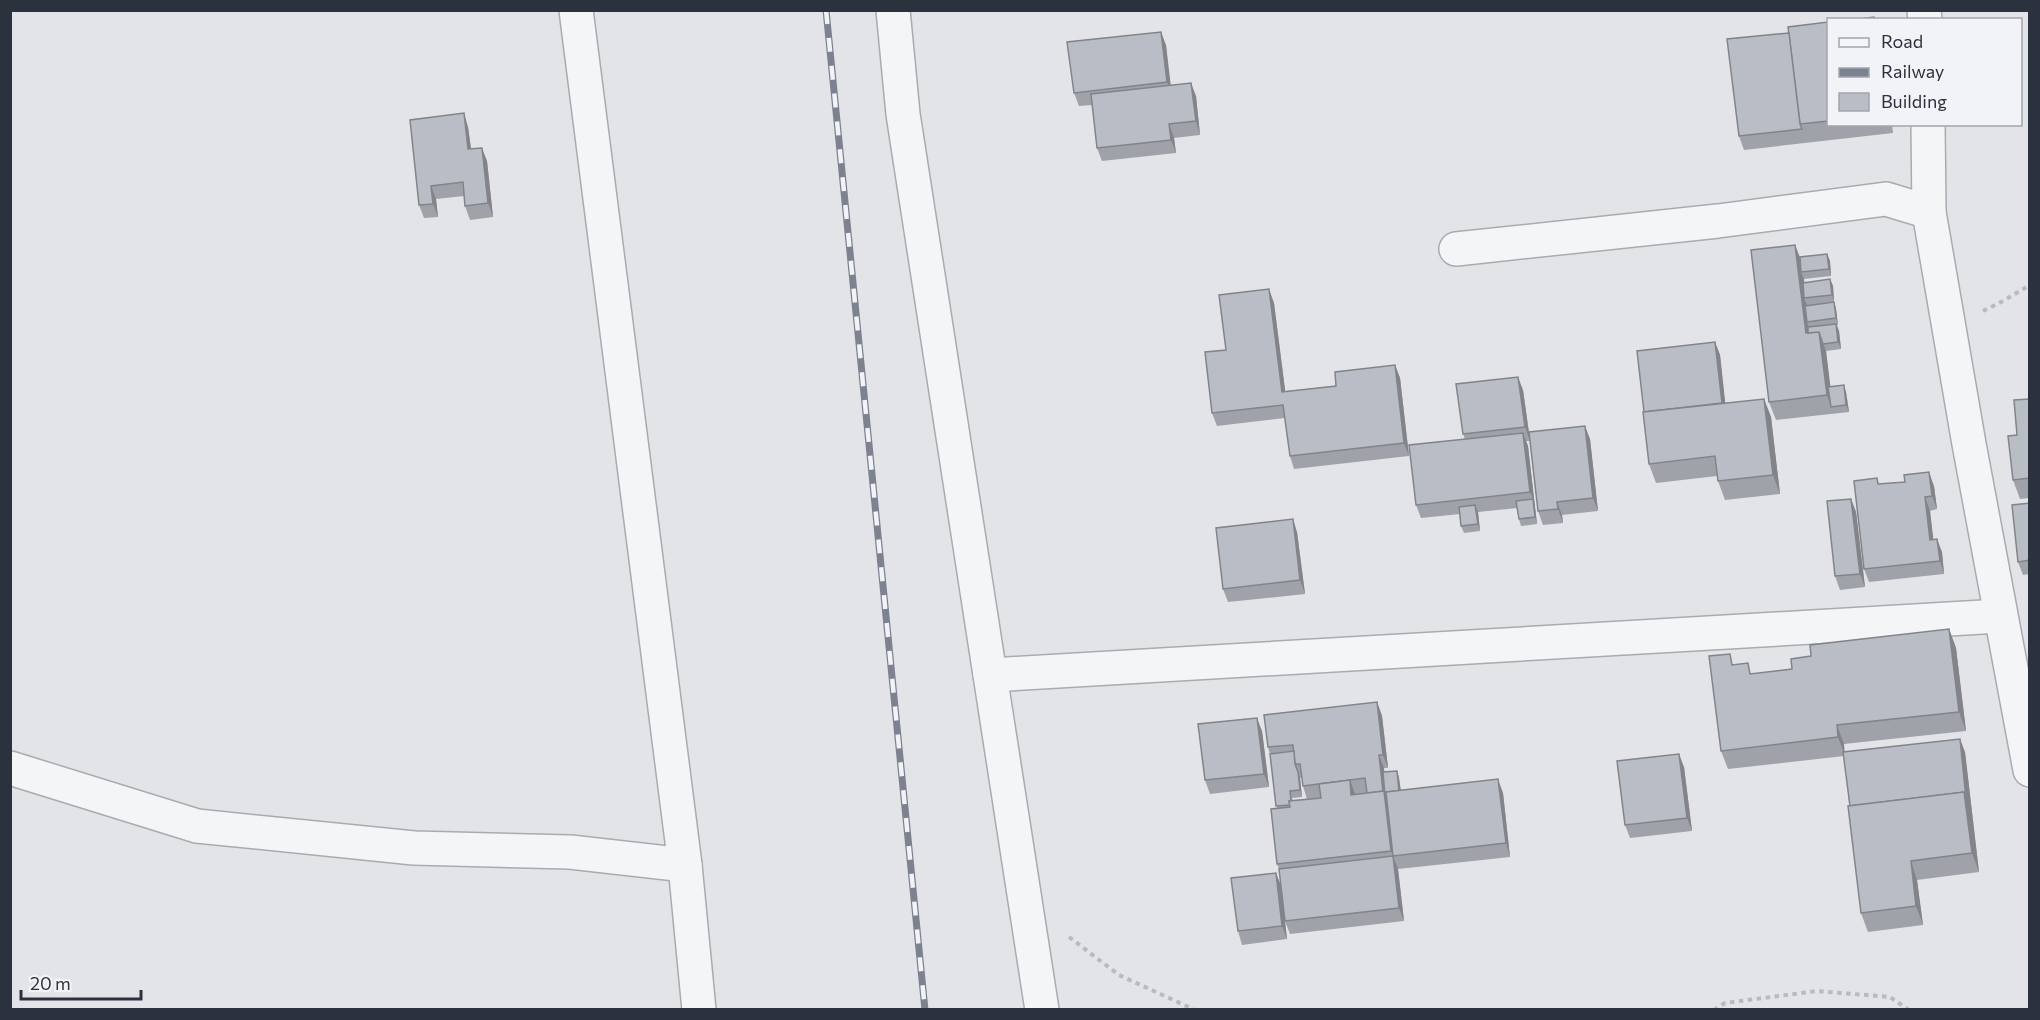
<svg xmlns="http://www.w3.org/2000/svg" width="2040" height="1020" font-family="Commissioner,sans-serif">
<rect width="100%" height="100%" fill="#e2e4e8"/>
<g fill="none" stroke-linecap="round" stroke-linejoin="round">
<defs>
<g id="minor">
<polyline points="576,10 685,865 699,1010"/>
<polyline points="893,10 903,114 1042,1010"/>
<polyline points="1924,10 1925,20"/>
<polyline points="1928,124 1929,212 1969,444 2030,770"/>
<polyline points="1456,249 1718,221 1886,199 1929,212"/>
<polyline points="990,675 2000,616"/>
<polyline points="10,768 197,826 414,848 570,852 685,865"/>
</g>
</defs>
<use href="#minor" stroke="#a8abb2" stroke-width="36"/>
<g stroke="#b8bac0" stroke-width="4" stroke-dasharray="4.5 4.5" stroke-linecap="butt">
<polyline points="1983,311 2003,301 2030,285"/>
<polyline points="1069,937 1119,975 1195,1010"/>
<polyline points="1714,1010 1725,1003 1817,991 1890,997 1909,1010"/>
</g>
<use href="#minor" stroke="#f4f5f7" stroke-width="33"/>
<defs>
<polyline id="rail" points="826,10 925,1010"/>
</defs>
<use href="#rail" stroke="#7d8290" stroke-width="7"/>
<use href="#rail" stroke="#f1f3f6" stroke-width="4.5" stroke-dasharray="14" stroke-linecap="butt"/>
</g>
<g fill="#9fa3a9" fill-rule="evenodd">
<polygon points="1828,22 1828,124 1892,124 1893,133 1744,150 1739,136 1789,33"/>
<polygon points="1166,45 1170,85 1196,96 1200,135 1174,138 1176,153 1102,161 1097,148 1092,105 1079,106 1074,93"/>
<polygon points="468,127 471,149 487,161 493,217 470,220 465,206 464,196 436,199 438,217 424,218 419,205"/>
<polygon points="1795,245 1800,257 1827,254 1830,261 1831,276 1804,279 1804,283 1830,279 1833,286 1834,302 1836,309 1838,325 1837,325 1839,331 1841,349 1826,351 1830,387 1846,392 1849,412 1776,420 1769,402"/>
<polygon points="1274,303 1285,391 1336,386 1395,365 1400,378 1409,456 1294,469 1290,456 1285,418 1217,426 1212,413 1226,350"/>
<polygon points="1715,342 1720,355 1725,403 1764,399 1771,417 1780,494 1725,500 1718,481 1717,476 1656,483 1649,464"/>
<polygon points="1523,390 1529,432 1590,439 1598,511 1562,515 1563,523 1543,525 1538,511 1530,441 1526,441 1528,446 1537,524 1521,526 1519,519 1517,508 1478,512 1480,531 1464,533 1461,526 1460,514 1421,518 1416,505 1465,439 1463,434"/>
<polygon points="2030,399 2030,498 2020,499 2013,480 2017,435"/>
<polygon points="1877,478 1879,484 1934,486 1937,509 1930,511 1933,540 1942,552 1944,574 1869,582 1864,569"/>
<polygon points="1851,499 1856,512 1865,587 1840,590 1835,576"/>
<polygon points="2030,503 2030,574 2023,575 2018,562"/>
<polygon points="1297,532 1305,594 1228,602 1223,589"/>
<polygon points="1949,629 1956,648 1966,731 1844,744 1844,752 1965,752 1979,872 1917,880 1923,925 1868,932 1861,913 1844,756 1728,769 1721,751 1734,665 1752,674 1792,669 1811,656"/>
<path d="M1377 702 1382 716 1388 768H1384V772L1397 771 1399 778 1401 791 1503 793 1510 857 1398 869 1404 921 1290 934 1285 921 1287 939 1242 945 1238 931 1276 873 1281 886 1279 869 1277 864V808L1270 754 1268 747ZM1302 777 1303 786 1307 799 1321 798 1293 801 1292 798 1302 797 1300 778Z"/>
<polygon points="1262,731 1269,787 1210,794 1205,780"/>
<polygon points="1684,767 1692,831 1630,838 1625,825"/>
</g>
<g fill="#82848a">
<polygon points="1161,32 1166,45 1172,96 1167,82"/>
<polygon points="1191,83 1196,96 1200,135 1196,121"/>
<polygon points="464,113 468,127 473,163 468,149"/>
<polygon points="1169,124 1174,138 1176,153 1171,140"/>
<polygon points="482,148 487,161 493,217 488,203"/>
<polygon points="431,186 436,199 438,217 433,204"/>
<polygon points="1795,245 1802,264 1801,272 1804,279 1806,298 1804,298 1807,305 1809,321 1807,322 1809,328 1812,345 1806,333"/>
<polygon points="1827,254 1830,261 1831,276 1829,269"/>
<polygon points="1830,279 1833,286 1834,302 1832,295"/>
<polygon points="1269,289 1274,303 1287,405 1282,392"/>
<polygon points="1834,302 1836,309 1838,325 1836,318"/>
<polygon points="1836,324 1839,331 1841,349 1838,342"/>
<polygon points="1819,332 1826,351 1833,407 1831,407 1827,395"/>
<polygon points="1715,342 1720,355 1727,419 1722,405"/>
<polygon points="1395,365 1400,378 1409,456 1404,443"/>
<polygon points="1518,377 1523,390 1530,441 1525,427"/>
<polygon points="1844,385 1846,392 1849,412 1846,405"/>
<polygon points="1764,399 1771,417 1780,494 1773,475"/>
<polygon points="1585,426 1590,439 1598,511 1593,498"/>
<polygon points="1523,433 1528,446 1537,524 1535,517 1533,499 1530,492"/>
<polygon points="1929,472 1934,486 1937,509 1932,496"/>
<polygon points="1925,497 1930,511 1935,553 1930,540"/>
<polygon points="1851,499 1856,512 1865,587 1860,574"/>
<polygon points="1557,502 1562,515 1563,523 1558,509"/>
<polygon points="1475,505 1478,512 1480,531 1478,524"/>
<polygon points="1293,519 1297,532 1305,594 1300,580"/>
<polygon points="1937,539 1942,552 1944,574 1940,561"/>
<polygon points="1949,629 1956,648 1966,731 1959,712"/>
<polygon points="1377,702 1382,716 1388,768 1383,755"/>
<polygon points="1257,718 1262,731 1269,787 1264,774"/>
<polygon points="1837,725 1844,744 1845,756 1838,737"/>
<polygon points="1960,739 1965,752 1979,872 1972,853 1964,792"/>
<polygon points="1679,754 1684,767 1692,831 1687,818"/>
<polygon points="1379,755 1384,768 1393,856 1391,851"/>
<polygon points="1397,771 1399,778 1402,801 1399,794"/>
<polygon points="1298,772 1300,778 1302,797 1300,790"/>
<polygon points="1498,779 1503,793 1510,857 1506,843"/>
<polygon points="1350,780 1357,799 1351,795"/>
<polygon points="1393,856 1398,869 1404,921 1399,908"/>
<polygon points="1911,861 1917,880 1923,925 1916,906"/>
<polygon points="1276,873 1281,886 1287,939 1282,926"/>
</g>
<g fill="#b9bdc5" stroke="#82848a" stroke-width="1.5">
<polygon points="1874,17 1875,20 1851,20"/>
<polygon points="1828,22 1828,121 1800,124 1788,27"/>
<polygon points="1161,32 1167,82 1074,93 1067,42"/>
<polygon points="1789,33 1800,124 1802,129 1739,136 1727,39"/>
<polygon points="1191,83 1196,121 1169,124 1171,140 1097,148 1091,94"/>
<polygon points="464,113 468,149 482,148 488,203 465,206 463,182 431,186 433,204 419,205 410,120"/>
<polygon points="1795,245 1806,333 1819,332 1827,395 1769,402 1751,250"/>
<polygon points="1827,254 1829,269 1801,272 1800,257"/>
<polygon points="1830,279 1832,295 1804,298 1803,283"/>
<polygon points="1269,289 1282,392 1336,386 1335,372 1395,365 1404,443 1290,456 1283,405 1212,413 1205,352 1226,350 1219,295"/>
<polygon points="1834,302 1836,318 1807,322 1805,306"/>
<polygon points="1836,324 1838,342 1823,344 1819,332 1808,333 1808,327"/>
<polygon points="1715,342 1722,403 1644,412 1637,351"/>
<polygon points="1518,377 1525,427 1463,434 1456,384"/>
<polygon points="1844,385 1846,405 1831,407 1828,387"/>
<polygon points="1764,399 1773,475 1718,481 1715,456 1649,464 1643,412"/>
<polygon points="2030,399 2030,478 2013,480 2008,436 2017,435 2014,400"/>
<polygon points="1585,426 1593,498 1557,502 1558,509 1538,511 1529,432"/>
<polygon points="1523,433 1530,492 1416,505 1409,445"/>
<polygon points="1929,472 1932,496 1925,497 1930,540 1937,539 1940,561 1864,569 1854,481 1877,478 1878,484 1905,482 1904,475"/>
<polygon points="1533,499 1535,517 1519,519 1516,501"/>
<polygon points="1851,499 1860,574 1835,576 1827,501"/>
<polygon points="2030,503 2030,560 2018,562 2012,505"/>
<polygon points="1475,505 1478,524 1461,526 1459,507"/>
<polygon points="1293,519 1300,580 1223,589 1216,528"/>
<polygon points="1949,629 1959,712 1837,725 1838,737 1721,751 1709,656 1730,654 1732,665 1748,663 1750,674 1792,669 1791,659 1811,656 1810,645"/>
<polygon points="1377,702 1383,755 1379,755 1383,791 1367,793 1365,778 1303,786 1300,764 1295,764 1293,745 1268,747 1264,715"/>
<polygon points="1257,718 1264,774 1205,780 1198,724"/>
<polygon points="1960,739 1966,798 1964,792 1850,806 1843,752"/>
<polygon points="1294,751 1295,764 1298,772 1300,790 1290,791 1291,801 1289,801 1290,805 1276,806 1270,754"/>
<polygon points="1679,754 1687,818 1625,825 1617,761"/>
<polygon points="1397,771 1399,791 1386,792 1385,796 1383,772"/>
<polygon points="1498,779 1506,843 1393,856 1386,792"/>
<polygon points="1350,780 1351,795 1384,791 1391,851 1277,864 1271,809 1290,807 1289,801 1321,798 1319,784"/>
<polygon points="1964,792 1972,853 1911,861 1916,906 1861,913 1848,806"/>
<polygon points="1393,856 1399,908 1285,921 1279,869"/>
<polygon points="1276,873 1282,926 1238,931 1231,878"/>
</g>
<rect width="2040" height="1020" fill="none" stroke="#2c313e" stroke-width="24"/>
<rect x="1827" y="18" width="195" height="108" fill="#f1f3f6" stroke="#a2a5ac" stroke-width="1.5"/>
<rect x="1839" y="38" width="30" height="9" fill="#f4f5f7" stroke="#a2a5ac" stroke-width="1.5"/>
<text x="1881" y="48" font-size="18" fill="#2c313e">Road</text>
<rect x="1839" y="68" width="30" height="9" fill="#7d8290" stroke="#a2a5ac" stroke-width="1.5"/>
<text x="1881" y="78" font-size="18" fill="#2c313e">Railway</text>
<rect x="1839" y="93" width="30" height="18" fill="#b9bdc5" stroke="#a2a5ac" stroke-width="1.5"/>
<text x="1881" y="108" font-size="18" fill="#2c313e">Building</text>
<path d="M21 990v9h120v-9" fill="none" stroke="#2c313e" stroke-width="3"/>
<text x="30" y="990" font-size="18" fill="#2c313e" stroke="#f1f3f6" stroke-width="4.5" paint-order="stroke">20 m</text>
</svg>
